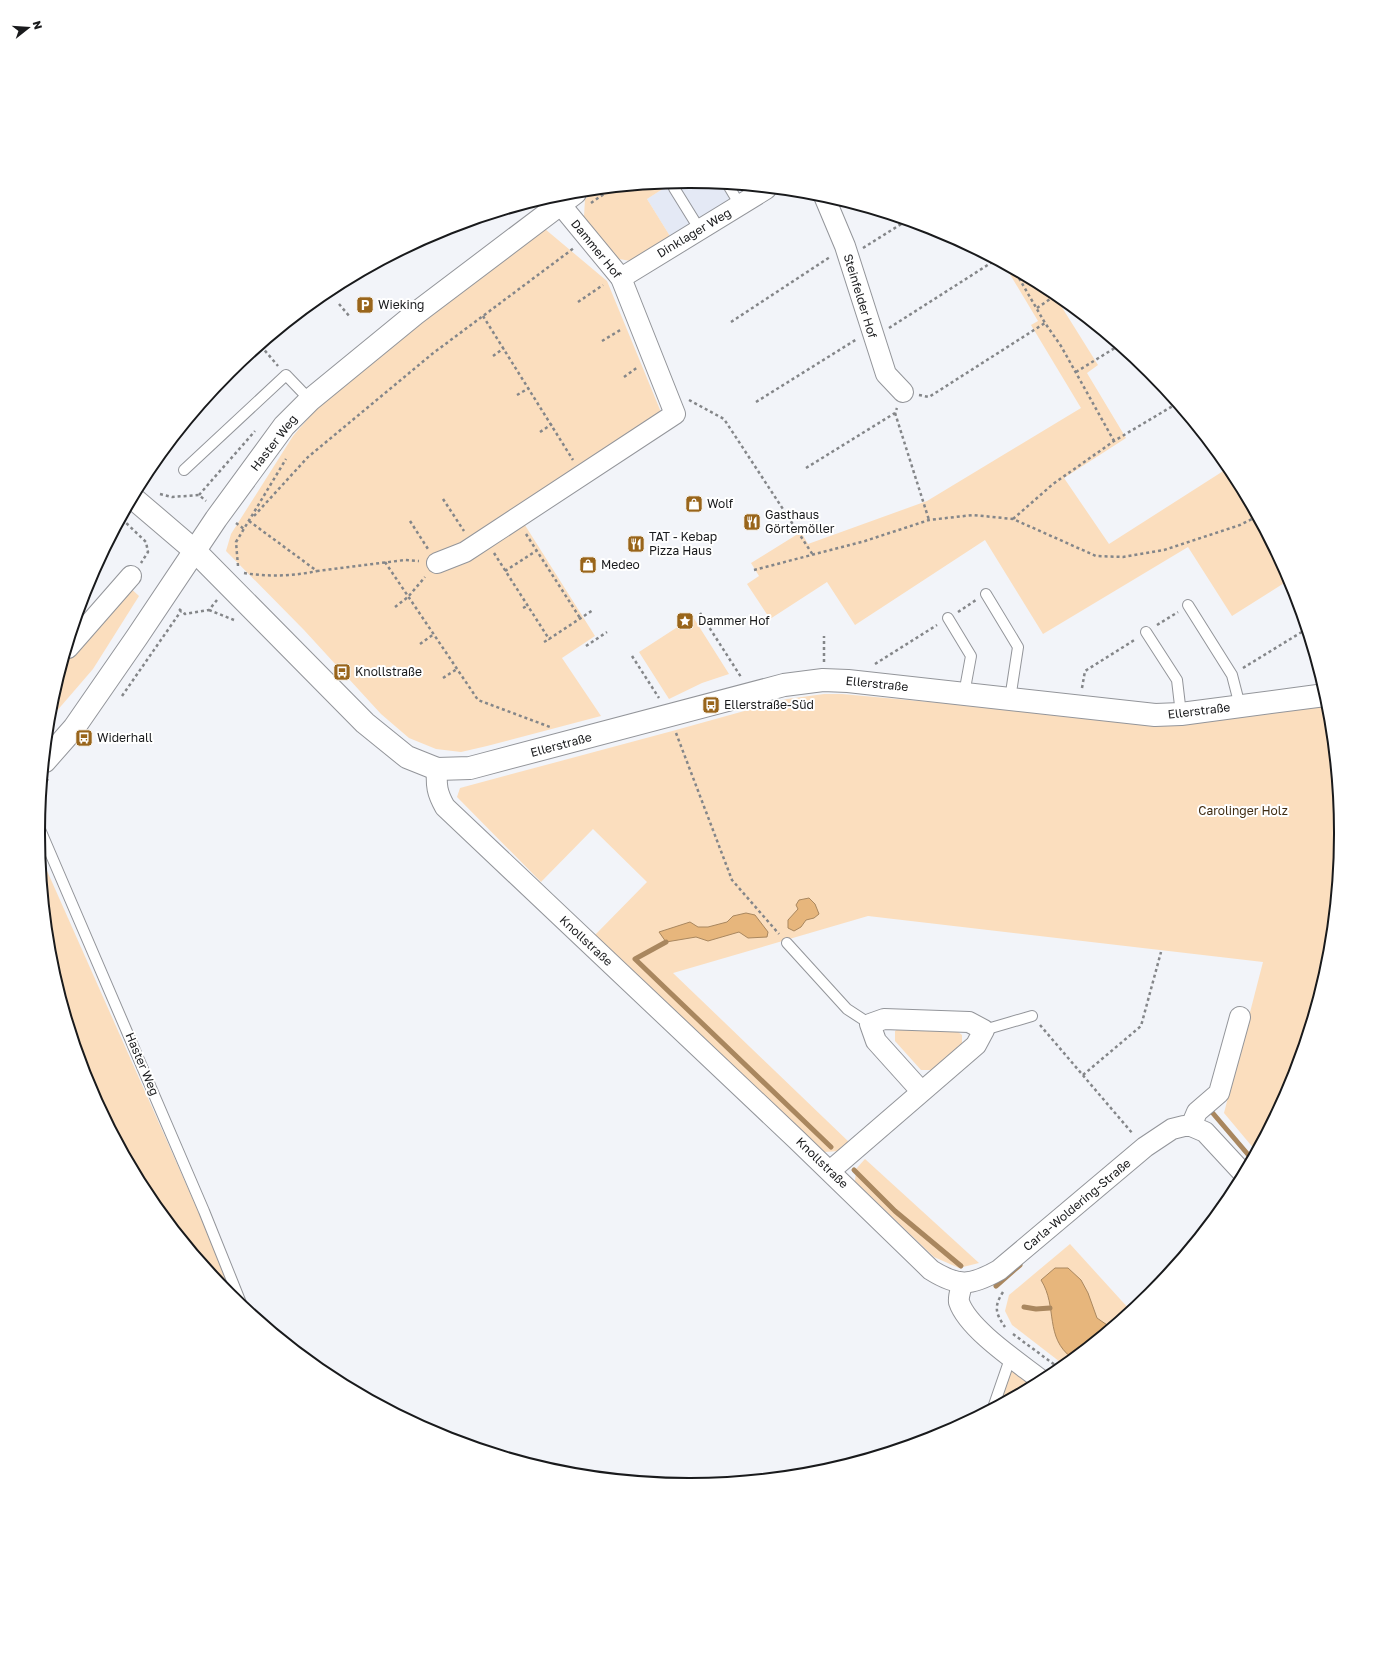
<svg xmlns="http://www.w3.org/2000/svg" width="1379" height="1666" font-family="'Golos Text',sans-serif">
<rect width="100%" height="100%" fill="#f2f4f9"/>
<polygon fill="#e4e9f5" points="690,182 757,188 673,241 647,199 672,183"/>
<g fill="#fbdebe">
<polygon points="672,183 647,199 673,241 637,262 619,259 601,240 584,217 585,199 596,191"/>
<polygon points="545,229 607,281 663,417 516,511 595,636 562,658 601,716 487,746 461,752 436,749 409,738 381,714 304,630 226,551 231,534 293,436 318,407 351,377"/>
<polygon points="1005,266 1052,291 1060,299 1058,301 1098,365 1087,373 1126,438 1064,478 1109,544 1228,468 1289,580 1232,616 1188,547 1043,634 985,540 855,625 827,582 770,619 747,584 759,576 751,563 801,532 808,544 927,501 1081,408 1031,325 1038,321"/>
<polygon points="127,585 139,596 93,669 49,720 51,706 64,661"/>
<polygon points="693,617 729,674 702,683 669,699 639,652"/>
<polygon points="824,694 842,694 1172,724 1328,704 1341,833 1328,960 1291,1083 1255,1150 1224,1113 1263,962 868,916 673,973 850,1143 840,1151 824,1152 595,935 647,882 593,829 541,882 457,797 460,788 676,730 787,699"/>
<polygon points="40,855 238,1301 229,1294 148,1195 88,1082 50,960"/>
<polygon points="901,1027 954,1029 962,1035 962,1046 933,1070 921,1070 895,1041 895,1031"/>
<polygon points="865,1159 979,1263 959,1268 934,1257 855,1182 856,1169"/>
<polygon points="1070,1244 1130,1310 1064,1365 1012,1325 1005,1311 1009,1295"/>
<polygon points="1010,1365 1034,1384 1000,1402"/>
</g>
<g fill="#e7b67c" stroke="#a9875f">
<polygon points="809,898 815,904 819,914 814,918 806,920 801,927 794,931 788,928 788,920 798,909 796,905 799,900"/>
<polygon points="746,913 755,915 768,932 767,937 748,938 739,932 708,941 696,937 666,942 659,932 690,922 698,927 708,927 727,922 733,916"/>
<path d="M1055 1268H1068L1081 1280 1088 1293 1097 1318 1110 1327 1072 1358C1044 1337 1058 1307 1041 1280Z"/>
</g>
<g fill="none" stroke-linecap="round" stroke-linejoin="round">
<g stroke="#a9875f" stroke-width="5">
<polyline points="666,942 635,959 831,1147"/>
<polyline points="1211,1111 1251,1158"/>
<polyline points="854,1170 895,1211 961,1266"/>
<polyline points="996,1286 1020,1265"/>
<polyline points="1024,1307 1036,1309 1050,1308"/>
</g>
<defs>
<g id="service">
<polyline points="728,185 740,205"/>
<polyline points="674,188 700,230"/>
<polyline points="184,470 286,375 310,400"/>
<polyline points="986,594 1018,647 1010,699"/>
<polyline points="1188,605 1232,675 1240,706"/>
<polyline points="948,618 971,656 964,694"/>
<polyline points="1146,632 1177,680 1181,714"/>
<polyline points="39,827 204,1211 241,1303"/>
<polyline points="787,943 847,1009 870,1024"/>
<polyline points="984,1030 1032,1016"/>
<polyline points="994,1405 1011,1356"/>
</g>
<g id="minor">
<polyline points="824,196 845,246 886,374 903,392"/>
<polyline points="621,278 766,189"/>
<polyline points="437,563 465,552 675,414 621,278 560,204"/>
<polyline points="68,648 131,576"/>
<path d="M437 769C436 786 437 793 445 807L797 1140 931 1270C958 1287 971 1286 999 1270L1145 1147 1172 1129 1184 1126H1191L1205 1132 1243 1173"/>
<polyline points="1191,1126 1197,1112 1219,1093 1240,1017"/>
<polyline points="830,1171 976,1045 984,1030 969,1022 884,1019 870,1024 876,1041 921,1091"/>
<path d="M962 1284C961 1289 958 1297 959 1302 968 1329 1018 1362 1041 1380"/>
</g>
<g id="tertiary">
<polyline points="133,498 195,551 365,723 407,757 437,769 470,768 784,685 823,680 848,681 1155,715 1181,714 1325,695"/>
<polyline points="45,761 74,728 137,637 216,519 284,426 310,400 415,314 575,193"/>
</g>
</defs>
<use href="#service" stroke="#93959a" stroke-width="12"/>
<use href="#minor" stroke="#93959a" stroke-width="22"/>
<use href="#tertiary" stroke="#93959a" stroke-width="24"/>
<g stroke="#848689" stroke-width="2.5" stroke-dasharray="3 3" stroke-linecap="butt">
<polyline points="591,203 611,189"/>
<polyline points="863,248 906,221"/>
<polyline points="1016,273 1045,323 1061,346 1114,441"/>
<polyline points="578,302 603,285"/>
<polyline points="339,304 350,317"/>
<polyline points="1037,308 1056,295"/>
<polyline points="483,316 573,460"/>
<polyline points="731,322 830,257"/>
<polyline points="889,328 994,261"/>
<polyline points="602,341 622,329"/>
<polyline points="261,346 278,366"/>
<polyline points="493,356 504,348"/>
<polyline points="1076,372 1118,346"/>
<polyline points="624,377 638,367"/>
<polyline points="517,395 529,388"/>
<polyline points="919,395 929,397 1045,323"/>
<polyline points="689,400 724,419 813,555"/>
<polyline points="756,402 857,339"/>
<polyline points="895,413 929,520"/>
<polyline points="540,432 552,424"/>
<polyline points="806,468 895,413 897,408"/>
<polyline points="160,494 172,497 199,495 206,501"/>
<polyline points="199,495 255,431"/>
<polyline points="443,499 464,531"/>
<polyline points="254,516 308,457 432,354 574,248"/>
<polyline points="122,519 146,542 148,552 141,563"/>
<polyline points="1013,519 1053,484 1114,441 1176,404"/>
<polyline points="249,521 317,571 405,560 419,561"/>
<polyline points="410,521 428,549"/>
<polyline points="236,523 244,529"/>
<polyline points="526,534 580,618"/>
<polyline points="494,553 549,639 593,610"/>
<polyline points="385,562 478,700 550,727"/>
<polyline points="238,566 236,542 286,459"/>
<polyline points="754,570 865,541 929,520 973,515 1013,519 1096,556 1123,557 1164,550 1240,525 1256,517"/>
<polyline points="505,571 536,551"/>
<path d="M244 573C268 577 294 576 317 571"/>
<polyline points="395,607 408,597 425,577"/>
<polyline points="523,608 527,606"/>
<polyline points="179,609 185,614 209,610 217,600"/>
<polyline points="209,610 234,620"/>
<polyline points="958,612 976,600"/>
<polyline points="700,613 741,677"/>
<polyline points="1157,625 1178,612"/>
<polyline points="544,642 549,639"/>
<polyline points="420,644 434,634"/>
<polyline points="586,646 607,632"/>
<polyline points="632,656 659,698"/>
<polyline points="824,662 824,636"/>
<polyline points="875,664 937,625"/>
<polyline points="1243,668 1305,630"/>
<polyline points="443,678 457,669"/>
<polyline points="1082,688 1085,671 1136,639"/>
<polyline points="122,696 181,611"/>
<polyline points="676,733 732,880 779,934"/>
<polyline points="43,785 48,779"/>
<polyline points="1040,1025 1133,1134"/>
<polyline points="1083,1075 1141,1026 1161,952"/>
<path d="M1003 1292C994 1306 995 1313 1005 1327"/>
<polyline points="1013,1334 1059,1368"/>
</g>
<use href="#service" stroke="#fff" stroke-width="10"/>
<use href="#minor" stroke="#fff" stroke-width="20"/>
<use href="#tertiary" stroke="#fff" stroke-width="22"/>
</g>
<defs>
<symbol id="parking-square" viewBox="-11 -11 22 22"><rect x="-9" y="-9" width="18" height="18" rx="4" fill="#99651b" stroke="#fff"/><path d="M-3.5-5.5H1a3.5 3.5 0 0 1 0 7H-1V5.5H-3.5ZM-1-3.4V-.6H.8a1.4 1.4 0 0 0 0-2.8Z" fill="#fff"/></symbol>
<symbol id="shop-square" viewBox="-11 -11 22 22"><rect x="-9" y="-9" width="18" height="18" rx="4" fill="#99651b" stroke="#fff"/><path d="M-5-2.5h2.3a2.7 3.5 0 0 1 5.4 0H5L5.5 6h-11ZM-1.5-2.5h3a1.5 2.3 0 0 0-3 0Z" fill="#fff"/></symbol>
<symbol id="restaurant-square" viewBox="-11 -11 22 22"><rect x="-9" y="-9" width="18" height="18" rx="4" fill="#99651b" stroke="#fff"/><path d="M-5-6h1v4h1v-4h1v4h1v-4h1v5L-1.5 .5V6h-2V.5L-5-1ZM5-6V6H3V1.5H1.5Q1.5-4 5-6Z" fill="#fff"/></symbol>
<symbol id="sight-square" viewBox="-11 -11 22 22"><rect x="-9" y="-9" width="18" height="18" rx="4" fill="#99651b" stroke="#fff"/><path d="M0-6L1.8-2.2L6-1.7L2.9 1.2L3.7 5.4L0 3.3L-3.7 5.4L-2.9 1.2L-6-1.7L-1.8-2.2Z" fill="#fff"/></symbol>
<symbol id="bus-square" viewBox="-11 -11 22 22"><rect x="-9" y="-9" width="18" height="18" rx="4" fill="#99651b" stroke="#fff"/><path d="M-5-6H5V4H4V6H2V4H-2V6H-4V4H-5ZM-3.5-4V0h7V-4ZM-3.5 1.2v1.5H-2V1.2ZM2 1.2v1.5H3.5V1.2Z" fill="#fff"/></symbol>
</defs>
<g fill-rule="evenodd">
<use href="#parking-square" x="355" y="295" width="20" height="20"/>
<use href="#shop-square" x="684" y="494" width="20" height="20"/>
<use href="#restaurant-square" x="742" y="512" width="20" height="20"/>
<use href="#restaurant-square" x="626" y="534" width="20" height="20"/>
<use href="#shop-square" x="578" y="555" width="20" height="20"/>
<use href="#sight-square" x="675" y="611" width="20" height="20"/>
<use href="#bus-square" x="332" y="662" width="20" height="20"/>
<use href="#bus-square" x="701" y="695" width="20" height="20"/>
<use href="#bus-square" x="74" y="728" width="20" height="20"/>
</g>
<g text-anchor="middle" stroke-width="4" stroke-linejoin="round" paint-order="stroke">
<g font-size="12" fill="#191a1c" stroke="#fff">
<text transform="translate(694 233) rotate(-31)" y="4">Dinklager Weg</text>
<text transform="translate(596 249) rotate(51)" y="4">Dammer Hof</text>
<text transform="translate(860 296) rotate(73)" y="4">Steinfelder Hof</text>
<text transform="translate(274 443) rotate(-52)" y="4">Haster Weg</text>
<text transform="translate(877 684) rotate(6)" y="4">Ellerstraße</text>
<text transform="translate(1199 711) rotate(-7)" y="4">Ellerstraße</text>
<text transform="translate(561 745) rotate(-15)" y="4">Ellerstraße</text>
<text transform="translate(586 941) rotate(43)" y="4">Knollstraße</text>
<text transform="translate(142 1064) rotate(67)" y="4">Haster Weg</text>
<text transform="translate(822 1163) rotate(44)" y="4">Knollstraße</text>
<text transform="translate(1077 1205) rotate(-40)" y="4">Carla-Woldering-Straße</text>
</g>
<g font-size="12" fill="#191a1c" stroke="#fff" text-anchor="start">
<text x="378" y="309">Wieking</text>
<text x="707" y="508">Wolf</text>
<text x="765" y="519">Gasthaus<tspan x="765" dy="14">Görtemöller</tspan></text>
<text x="649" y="541">TAT - Kebap<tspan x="649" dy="14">Pizza Haus</tspan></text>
<text x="601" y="569">Medeo</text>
<text x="698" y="625">Dammer Hof</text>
<text x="355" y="676">Knollstraße</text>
<text x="724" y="709">Ellerstraße-Süd</text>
<text x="97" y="742">Widerhall</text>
</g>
<g font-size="12" fill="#402c12" stroke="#fff">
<text x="1243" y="815">Carolinger Holz</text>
</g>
</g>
<path d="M0 0H1379V1666H0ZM689 188H690A644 644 0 0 1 1334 832V834A644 644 0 0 1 690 1478H689A644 644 0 0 1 45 834V832A644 644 0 0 1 689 188Z" fill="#fff" fill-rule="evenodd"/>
<path fill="none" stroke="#191a1c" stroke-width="2" d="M689 188H690A644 644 0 0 1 1334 832V834A644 644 0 0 1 690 1478H689A644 644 0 0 1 45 834V832A644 644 0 0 1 689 188Z"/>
<g transform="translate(28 28) rotate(73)" stroke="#ffffff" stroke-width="3" paint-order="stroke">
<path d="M0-3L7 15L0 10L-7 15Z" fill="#191a1c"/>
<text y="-6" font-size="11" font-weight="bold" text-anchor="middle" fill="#191a1c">N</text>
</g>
</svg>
